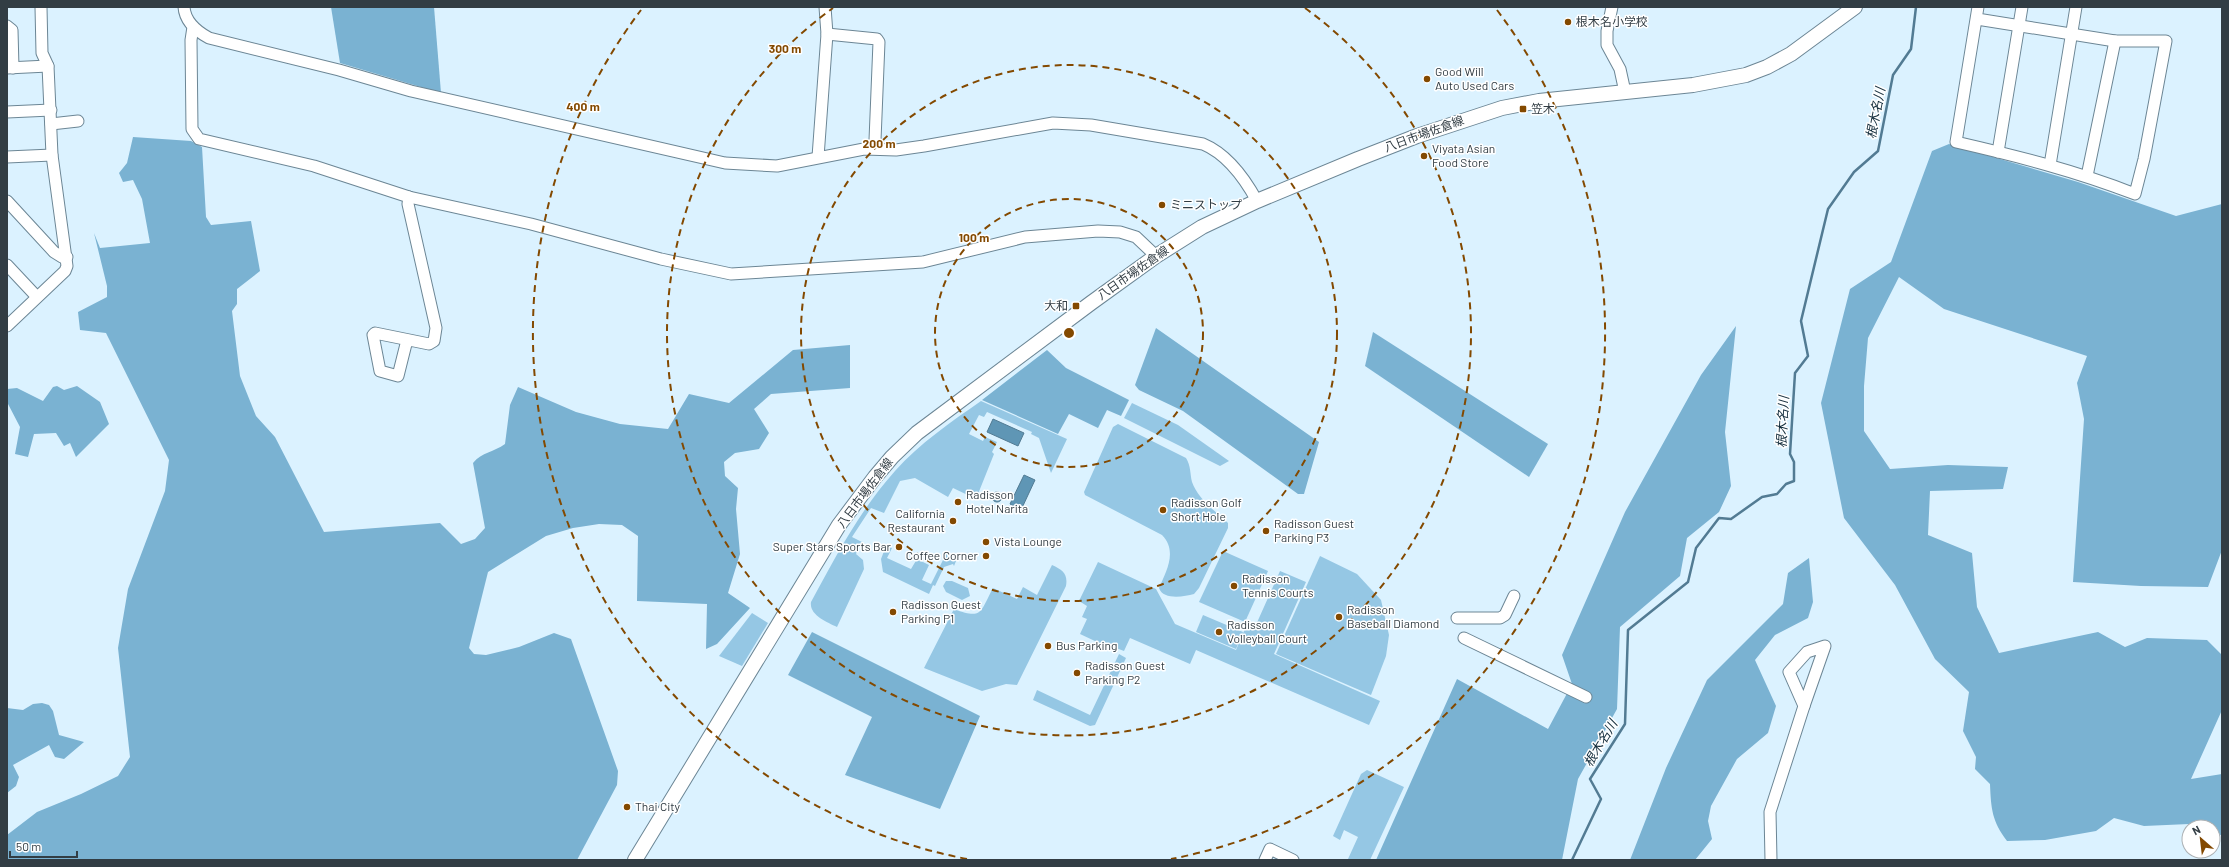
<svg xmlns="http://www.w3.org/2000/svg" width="2229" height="867" font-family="Barlow,'Noto Sans JP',sans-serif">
<rect width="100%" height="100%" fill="#dbf2ff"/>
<g fill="#95c7e4">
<path d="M981 401 1067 439 1051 473 1039 438 1031 434 1032 432 987 412 984 417 979 415 969 434 983 441 985 437 997 442 992 452 994 454 976 499 953 488 948 497 915 478 900 481 884 513 871 508 852 537 862 542 856 554 863 560 864 569 837 627C827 622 809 615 811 602 836 556 860 510 895 471 920 443 951 422 981 401Z"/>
<polygon points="1132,403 1178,425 1229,461 1220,466 1124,418"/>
<path d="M1118 424 1186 458C1191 466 1190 474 1192 482 1198 499 1215 511 1228 523V528L1199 588 1194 594C1183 597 1163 600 1159 588 1166 572 1178 551 1162 535L1085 495 1084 492 1113 427Z"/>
<polygon points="886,546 892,548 887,558 911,569 917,559 929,565 922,580 931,584 946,554 956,561 954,566 953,564 944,567 935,586 933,585 929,594 883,572 881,559"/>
<polygon points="1223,551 1268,571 1245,622 1199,602"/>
<polygon points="1320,556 1357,574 1381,600 1389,635 1386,656 1371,695 1276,654"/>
<polygon points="1098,562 1156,589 1175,624 1236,650 1247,624 1255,627 1280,571 1306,582 1274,654 1380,701 1369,725 1196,650 1190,664 1130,638 1124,651 1116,648 1114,650 1080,634 1087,619 1082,617 1087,606 1079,601"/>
<path d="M1052 565C1063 570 1068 574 1066 586L1017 685 1006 684 982 691 924 668 954 609C983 620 980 612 993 588L1017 599 1023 587 1037 595Z"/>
<polygon points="946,581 952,581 968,588 970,596 962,600 946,592 943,586"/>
<polygon points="752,613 768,623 742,666 719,656"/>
<polygon points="1203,615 1243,632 1236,649 1196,632"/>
<polygon points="1119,654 1126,658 1095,725 1090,726 1033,700 1037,690 1090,715"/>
<polygon points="1367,770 1404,787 1370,860 1350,860 1348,859 1358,837 1344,830 1340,840 1333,836 1361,774"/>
</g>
<g fill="#7ab2d2">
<polygon points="331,7 434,7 441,93 340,63"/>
<path d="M133 137 191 141 202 147 206 217 211 225 251 221 260 271 237 289V304L232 311 240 376 256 416 275 437 324 532 440 523 461 544 475 539 485 528 473 463C482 452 494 452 505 444L510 405 518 387 576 412 620 424 668 429 689 394 729 403 793 350 850 345V388L771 394 754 409 769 433 759 449 735 453 724 462 725 476 738 488 736 509 740 554 728 593 750 608 717 644 706 649 707 604 637 601 638 536 622 525 599 524 573 528 546 536 488 572 469 648 474 654 486 655 519 647 554 633 571 639 618 771 617 785 577 860H7V835L37 812 81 794 118 776 130 757 118 648 128 589 165 491 169 460 106 333 80 330 78 312 107 297V286L94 233 100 248 150 243 142 199 133 180 123 182 119 173 127 163Z"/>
<path d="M1949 144 2078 182 2176 216 2222 204V550L2208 587 2141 586 2073 582 2084 419 2077 383 2087 356 1944 309 1899 277 1868 338 1864 386V431L1890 469 1948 465 2008 467 2003 489 1930 491 1928 535 1972 553 1977 607 1999 653 2098 632 2125 647 2147 638 2207 640 2222 655V710L2191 779 2222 774V834L2219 836 2213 834V827H2195L2189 824 2144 826 2114 818 2096 831 2045 840 2007 841C1992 821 1991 809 1990 784L1975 769 1976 757 1963 731 1969 692 1935 659 1895 585 1844 518 1821 403 1850 289 1891 262 1932 151Z"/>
<polygon points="1736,326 1725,432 1731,486 1719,512 1687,538 1680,576 1620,627 1617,709 1578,779 1562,860 1376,860 1457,679 1548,729 1572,684 1562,655 1625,512 1701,375"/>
<polygon points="1156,328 1319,442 1304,494 1298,494 1183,411 1139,390 1135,385"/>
<polygon points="1373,332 1548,444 1529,477 1365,366"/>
<polygon points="1047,350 1066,368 1129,400 1121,416 1107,410 1098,428 1069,414 1058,434 982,400"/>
<polygon points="57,386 64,390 77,386 100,402 109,424 76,457 70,443 64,446 56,433 34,434 28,457 15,454 20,427 7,402 7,389 17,388 43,401 53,387"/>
<polygon points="1809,558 1813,602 1808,618 1775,635 1755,660 1776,706 1768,733 1737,759 1711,806 1708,821 1712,839 1695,860 1630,860 1666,768 1707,680 1783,604 1788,573"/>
<polygon points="812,632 980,716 940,809 845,775 872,717 788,675"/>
<polygon points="42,703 49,705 53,711 59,735 84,742 64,759 55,757 49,745 13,765 19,777 16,786 7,793 7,708 23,710 33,704"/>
</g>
<g fill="#5f96b5" stroke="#527b93">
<polygon points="993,419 1024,433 1018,446 987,432"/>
<polygon points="1024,475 1035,480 1021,510 1010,504"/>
<circle cx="997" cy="497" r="5"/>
</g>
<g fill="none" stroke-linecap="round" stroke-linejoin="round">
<polyline stroke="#527b93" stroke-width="2.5" points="1572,860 1601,799 1590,779 1625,724 1628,630 1688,582 1696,548 1719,518 1731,519 1762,497 1777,494 1786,484 1794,481 1794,462 1790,454 1795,373 1808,356 1801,321 1828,209 1854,172 1878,151 1893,75 1911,49 1916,7"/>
<defs>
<g id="minor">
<path d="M184 7C185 22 196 31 209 38L339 70 411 91 725 163 777 166 864 149 896 150 924 146 1053 123 1091 125 1203 144C1227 154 1245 179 1257 201"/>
<polyline points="1612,7 1607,31 1607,45 1620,69 1625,92"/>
<path d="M1977 19 2115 41H2166L2144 159 2135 194C2076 171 2017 156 1956 142L1978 7"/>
<polyline points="7,26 12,30 13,68"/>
<polyline points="193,27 191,40 192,129 199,139 314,166 409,197 531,224 661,259 731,274 923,262 1025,237 1098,231 1120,232 1136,237 1156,256"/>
<polyline points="827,34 877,39 879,42 875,140 873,148"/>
<polyline points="7,68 48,66"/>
<polyline points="7,112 51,110"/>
<polyline points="51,124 78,121"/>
<polyline points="1998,152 2022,7"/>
<polyline points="7,157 52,155"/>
<polyline points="818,157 827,34 825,7"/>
<polyline points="2050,165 2076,7"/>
<polyline points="2087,176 2115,41"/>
<polyline points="7,201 54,252 62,257 67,257"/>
<polyline points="7,265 37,297"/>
<polyline points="7,326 65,271 67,266 52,155 48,66 42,53 41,7"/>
<polyline points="407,340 398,376 380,371 373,335 375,333 429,344 434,341 436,328 408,204 409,197"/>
<polyline points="1457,618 1500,618 1505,615 1514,596"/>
<polyline points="1464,638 1586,697"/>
<polygon points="1825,646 1804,706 1789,672 1807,652"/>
<polyline points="1265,860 1270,849 1293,860"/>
<polyline points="1771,860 1770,812 1804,706"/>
</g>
<polyline id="major" points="635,860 839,525 875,477 892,457 917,433 1091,303 1156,256 1202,227 1257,201 1358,159 1417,136 1502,108 1539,101 1693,85 1746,75 1767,67 1791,54 1855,7"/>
</defs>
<use href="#minor" stroke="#6c8695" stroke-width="13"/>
<use href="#major" stroke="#6c8695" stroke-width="16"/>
<use href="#minor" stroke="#fff" stroke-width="11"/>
<use href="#major" stroke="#fff" stroke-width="14"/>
</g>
<g fill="none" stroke="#834900" stroke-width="2" stroke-dasharray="7 5">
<circle cx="1069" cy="333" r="134"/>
<circle cx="1069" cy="333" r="268"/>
<path d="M1305 8A402 402 0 1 1 833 8"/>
<path d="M967 859A536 536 0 0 1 641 10M1497 10A536 536 0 0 1 1171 859"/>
</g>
<g fill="#834900" stroke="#fff" stroke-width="1.5">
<circle cx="1568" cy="22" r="4"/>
<circle cx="1427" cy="79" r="4"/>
<rect x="1519" y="105" width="8" height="8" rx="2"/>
<circle cx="1424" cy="156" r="4"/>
<circle cx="1162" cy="205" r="4"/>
<rect x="1072" y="302" width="8" height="8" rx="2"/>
<circle cx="958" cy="502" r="4"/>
<circle cx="1163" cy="510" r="4"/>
<circle cx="953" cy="521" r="4"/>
<circle cx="1266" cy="531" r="4"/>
<circle cx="986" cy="542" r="4"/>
<circle cx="899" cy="547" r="4"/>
<circle cx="986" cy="556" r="4"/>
<circle cx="1234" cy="586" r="4"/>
<circle cx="893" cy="612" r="4"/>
<circle cx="1339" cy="617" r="4"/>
<circle cx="1219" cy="632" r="4"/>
<circle cx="1048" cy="646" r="4"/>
<circle cx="1077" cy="673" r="4"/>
<circle cx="627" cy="807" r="4"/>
</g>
<g text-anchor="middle" stroke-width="3" stroke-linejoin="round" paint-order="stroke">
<g font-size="12" fill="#323d44" stroke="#fff" text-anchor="start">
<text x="1576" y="26">根木名小学校</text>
<text x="1435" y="76">Good Will<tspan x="1435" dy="14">Auto Used Cars</tspan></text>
<text x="1531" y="113">笠木</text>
<text x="1432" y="153">Viyata Asian<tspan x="1432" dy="14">Food Store</tspan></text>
<text x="1170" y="209">ミニストップ</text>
<text x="1068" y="310" text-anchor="end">大和</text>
<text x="966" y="499">Radisson<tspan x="966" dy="14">Hotel Narita</tspan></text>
<text x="1171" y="507">Radisson Golf<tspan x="1171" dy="14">Short Hole</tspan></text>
<text x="945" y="518" text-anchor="end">California<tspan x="945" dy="14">Restaurant</tspan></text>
<text x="1274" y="528">Radisson Guest<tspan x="1274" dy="14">Parking P3</tspan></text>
<text x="994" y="546">Vista Lounge</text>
<text x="891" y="551" text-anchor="end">Super Stars Sports Bar</text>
<text x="978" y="560" text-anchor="end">Coffee Corner</text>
<text x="1242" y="583">Radisson<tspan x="1242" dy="14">Tennis Courts</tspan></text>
<text x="901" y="609">Radisson Guest<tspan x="901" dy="14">Parking P1</tspan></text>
<text x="1347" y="614">Radisson<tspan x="1347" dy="14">Baseball Diamond</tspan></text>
<text x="1227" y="629">Radisson<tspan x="1227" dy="14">Volleyball Court</tspan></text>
<text x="1056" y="650">Bus Parking</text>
<text x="1085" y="670">Radisson Guest<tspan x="1085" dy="14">Parking P2</tspan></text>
<text x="635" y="811">Thai City</text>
</g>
<g font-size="12" fill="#323d44" stroke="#fff">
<text transform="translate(1424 134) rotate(-20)" y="4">八日市場佐倉線</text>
<text transform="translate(1133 273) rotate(-35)" y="4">八日市場佐倉線</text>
<text transform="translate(865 493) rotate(-53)" y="4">八日市場佐倉線</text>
</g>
<g font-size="13" font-style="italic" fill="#132d3c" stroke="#fff">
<text transform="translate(1875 113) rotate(-79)" y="5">根木名川</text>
<text transform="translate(1782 422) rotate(-87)" y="5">根木名川</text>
<text transform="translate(1600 743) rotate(-59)" y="5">根木名川</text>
</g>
</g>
<circle cx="1069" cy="333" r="6" fill="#834900" stroke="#fff" stroke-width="2"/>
<g font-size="12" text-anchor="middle" font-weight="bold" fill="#834900" stroke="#fff" stroke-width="3" stroke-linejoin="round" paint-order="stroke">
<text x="785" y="53">300 m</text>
<text x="583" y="111">400 m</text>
<text x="879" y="148">200 m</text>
<text x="974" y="242">100 m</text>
</g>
<rect width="2229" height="867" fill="none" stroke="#323d44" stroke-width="16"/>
<g transform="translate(2201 839) rotate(332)"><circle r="19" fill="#ffffff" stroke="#adb1b4"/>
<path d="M0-3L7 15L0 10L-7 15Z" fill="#834900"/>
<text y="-6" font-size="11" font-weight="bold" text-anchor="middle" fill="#323d44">N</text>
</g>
<path d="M10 851v6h67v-6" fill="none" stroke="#323d44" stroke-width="2"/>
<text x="16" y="851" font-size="12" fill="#323d44" stroke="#ffffff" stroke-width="3" paint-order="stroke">50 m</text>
</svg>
